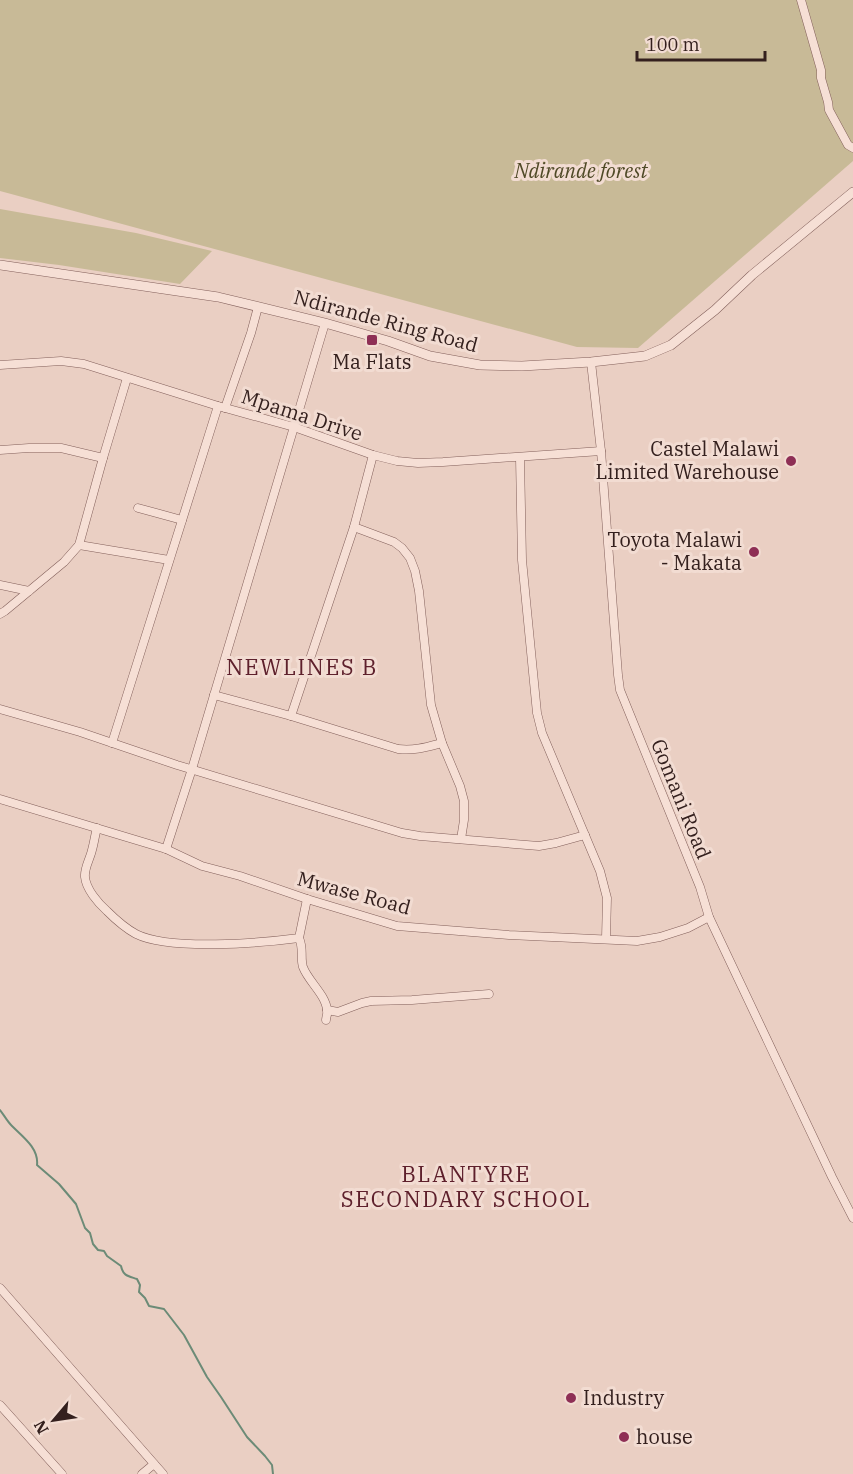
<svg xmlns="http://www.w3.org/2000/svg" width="853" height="1474" font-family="'IBM Plex Serif',serif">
<rect width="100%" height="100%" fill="#eacfc3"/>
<g fill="#c8ba97">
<polygon points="0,0 853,0 853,161 638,348 577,347 0,191"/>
<polygon points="0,209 136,233 212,251 180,284 59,265 0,258"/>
</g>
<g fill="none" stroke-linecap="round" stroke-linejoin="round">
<path stroke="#6c8b77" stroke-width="2" d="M0 1110C4 1115 7 1121 12 1126 22 1136 39 1148 37 1165L59 1184 76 1204 85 1228 90 1233 93 1244 98 1250 104 1251 107 1256 121 1266C123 1276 128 1276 137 1279L140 1285 139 1292 145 1298 149 1306 164 1309 184 1335 207 1377 221 1397 247 1437 265 1456 272 1465 273 1474"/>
<defs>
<g id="minor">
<polyline points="801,0 821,70 821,78 828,102 829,110 848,145 853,148"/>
<polyline points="591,362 601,451 618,675 620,690 700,887 709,917 832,1177 853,1218"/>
<polyline points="0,365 61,361 84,364 218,406 294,427 373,455 397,461 418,463 443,462 601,451"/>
<polyline points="225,408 251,333 258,307"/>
<polyline points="0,450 29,448 61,448 103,458"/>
<polyline points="520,458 522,560 537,713 542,733 600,871 607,898 606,938"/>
<polyline points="138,508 182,520"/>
<polyline points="354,527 394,542 402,548 410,558 415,571 419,591 431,705 442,743 460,786 464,801 464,820 461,839"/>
<polyline points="79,545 169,560"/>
<polyline points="0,585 29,591"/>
<polyline points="0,614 5,611 64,562 79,545 103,458 127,378"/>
<path d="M214 695 291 716 398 749C414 751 427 747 442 743"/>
<polyline points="0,709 80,732 177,765 402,833 420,836 539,846 556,843 585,835"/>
<polyline points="291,716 354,527 373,455"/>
<polyline points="112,743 218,406"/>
<polyline points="0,799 166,849 202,866 240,876 307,899 397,926 509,935 637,941 660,937 688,928 709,917"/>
<path d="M97 828C95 835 94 843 92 850 90 859 84 868 85 877 86 889 98 903 107 911 115 919 125 928 136 934 170 951 261 943 299 938L307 899"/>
<polyline points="166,849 192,769 325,323"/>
<path d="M299 938C304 949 300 957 303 967 308 981 326 995 327 1010 328 1014 326 1017 326 1020"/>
<polyline points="327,1010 338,1012 362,1003 371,1001 412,1000 489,994"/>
<polyline points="0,1288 163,1474"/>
<polyline points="0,1405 62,1474"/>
<polyline points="142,1474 154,1464"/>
</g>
<polyline id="tertiary" points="0,265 218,297 325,323 388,341 430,356 480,365 522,366 591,362 645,356 671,345 715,310 752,275 853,192"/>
</defs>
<use href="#minor" stroke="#83605b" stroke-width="9"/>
<use href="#tertiary" stroke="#83605b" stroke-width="10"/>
<use href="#minor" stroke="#f6dfd5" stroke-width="8"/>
<use href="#tertiary" stroke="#f6dfd5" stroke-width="9"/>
</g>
<g fill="#8e2f55" stroke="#f2dcd2" stroke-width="2">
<rect x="366" y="334" width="12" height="12" rx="3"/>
<circle cx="791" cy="461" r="6"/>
<circle cx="754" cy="552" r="6"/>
<circle cx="571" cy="1398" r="6"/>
<circle cx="624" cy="1437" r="6"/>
</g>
<g text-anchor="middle" stroke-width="6" stroke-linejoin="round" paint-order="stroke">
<g font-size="20" font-style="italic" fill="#4f4926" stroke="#f2dcd2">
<text x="581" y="178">Ndirande forest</text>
</g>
<g font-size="20" fill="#34201e" stroke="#f2dcd2">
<text transform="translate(386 321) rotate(15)" y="7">Ndirande Ring Road</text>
<text transform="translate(302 415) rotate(18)" y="7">Mpama Drive</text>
<text transform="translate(681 799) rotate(68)" y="7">Gomani Road</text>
<text transform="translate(354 893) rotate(15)" y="7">Mwase Road</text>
</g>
<g font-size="20" fill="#34201e" stroke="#f2dcd2" text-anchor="end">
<text x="372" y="369" text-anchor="middle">Ma Flats</text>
<text x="779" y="456">Castel Malawi<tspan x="779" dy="23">Limited Warehouse</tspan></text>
<text x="742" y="547">Toyota Malawi<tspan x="742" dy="23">- Makata</tspan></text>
<text x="583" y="1405" text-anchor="start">Industry</text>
<text x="636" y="1444" text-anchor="start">house</text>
</g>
<g font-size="22" letter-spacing="1.5" fill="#5e202c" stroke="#f2dcd2">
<text x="302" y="675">NEWLINES B</text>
<text x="466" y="1182">BLANTYRE<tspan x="466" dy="25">SECONDARY SCHOOL</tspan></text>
</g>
</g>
<g transform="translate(54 1420) rotate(241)" stroke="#f2dcd2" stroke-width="4.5" paint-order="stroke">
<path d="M0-4.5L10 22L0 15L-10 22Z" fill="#34201e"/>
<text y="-9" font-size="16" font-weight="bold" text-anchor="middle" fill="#34201e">N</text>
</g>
<path d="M637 51v9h128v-9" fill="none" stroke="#34201e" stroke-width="3"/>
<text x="646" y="51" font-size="18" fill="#34201e" stroke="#f2dcd2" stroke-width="4.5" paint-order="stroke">100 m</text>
</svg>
